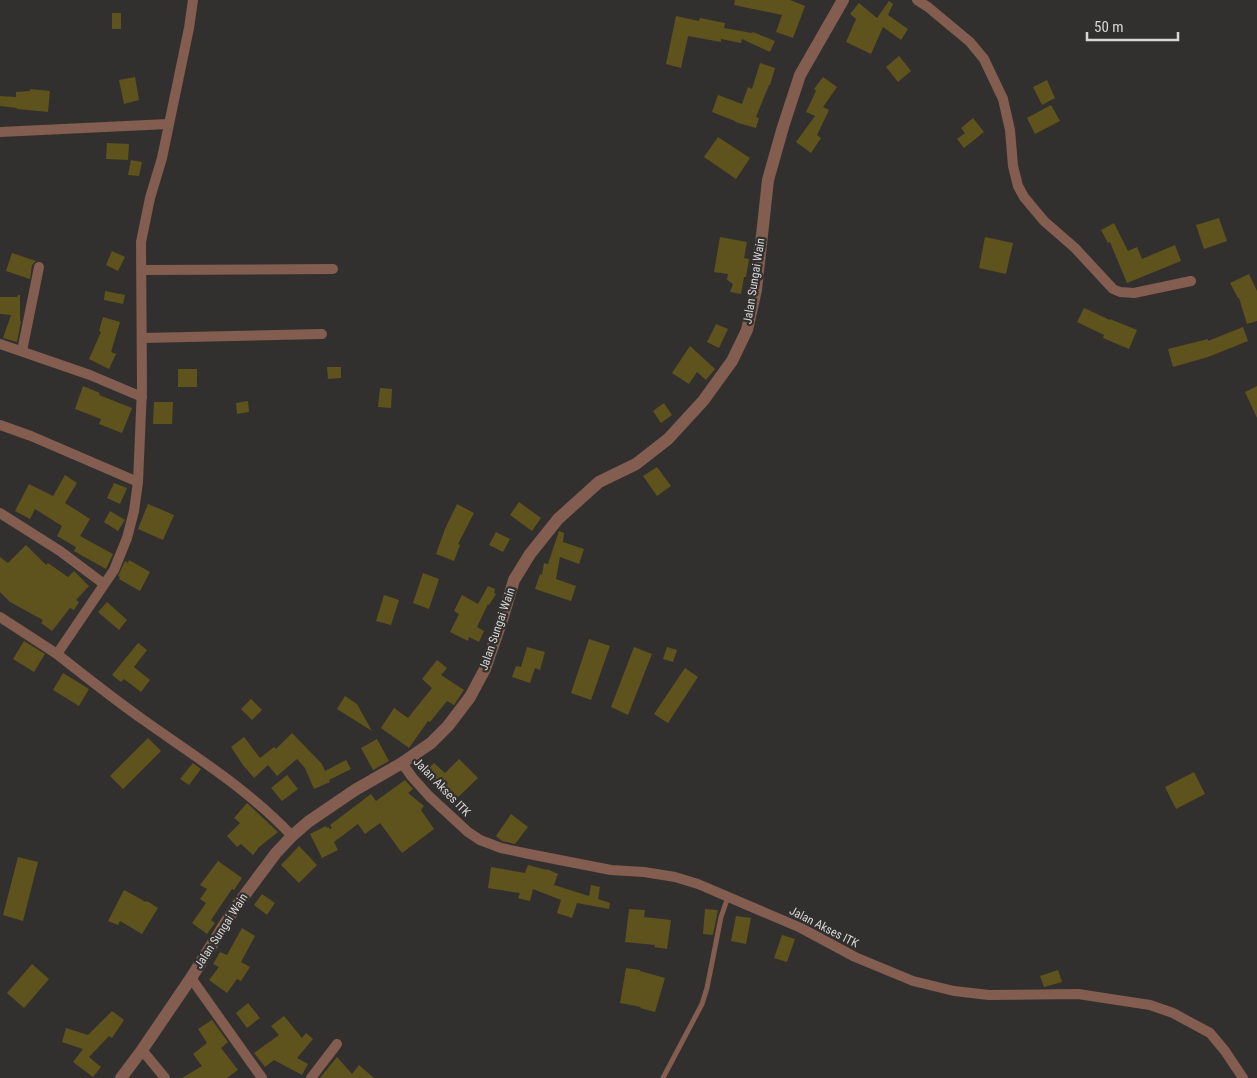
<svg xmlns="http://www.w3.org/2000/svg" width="1257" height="1078" font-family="'Roboto Condensed',sans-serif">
<rect width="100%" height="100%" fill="#32302e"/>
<g fill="#5e521d">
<polygon points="735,0 790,0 805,6 793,38 776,32 782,15 734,5"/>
<polygon points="889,1 893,4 888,15 908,29 901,40 883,27 871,54 846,42 856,19 850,14 859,3 877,18"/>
<rect x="112" y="13" width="9" height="16"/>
<polygon points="676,16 699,21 700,18 725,23 724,28 752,33 753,32 775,41 770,52 742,39 741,43 721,39 721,42 688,36 681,68 666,64"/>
<polygon points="899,56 911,71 898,82 886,67"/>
<polygon points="760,63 775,68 770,85 769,85 756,117 759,118 756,128 735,122 735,121 712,112 718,95 742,104 748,87 752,89"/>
<polygon points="135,77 139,100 124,104 119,80"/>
<polygon points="823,77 837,87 823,107 829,110 817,135 821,138 811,153 796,142 815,116 806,112 816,91 814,89"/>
<polygon points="1047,80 1055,98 1042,105 1033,87"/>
<polygon points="30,89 50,91 48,112 17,109 17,108 0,106 0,96 16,97 16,92 30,91"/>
<polygon points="1051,105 1060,121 1035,134 1027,118"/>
<polygon points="973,118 984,132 964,148 957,139 965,133 961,128"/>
<polygon points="718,137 750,158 736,179 704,157"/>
<polygon points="107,143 129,144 128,160 106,159"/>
<polygon points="131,160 142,162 139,176 128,175"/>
<polygon points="1219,218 1227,241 1204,249 1196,225"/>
<polygon points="1114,223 1128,251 1137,247 1142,259 1175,245 1181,261 1127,283 1110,242 1108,243 1101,230"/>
<polygon points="720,237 747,242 744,258 749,259 746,277 744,277 741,294 730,292 733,284 727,280 728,274 714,272"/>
<polygon points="985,237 1013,243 1006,274 979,268"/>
<polygon points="112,251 125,257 118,271 106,265"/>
<polygon points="12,253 36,261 32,265 30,279 6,271"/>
<polygon points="1249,274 1257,291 1257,321 1247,324 1239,298 1238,298 1230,283"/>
<polygon points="105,291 125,295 123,304 104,300"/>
<polygon points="18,295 20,295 20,321 21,321 17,342 3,338 11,315 0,314 0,297 17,297"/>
<polygon points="1084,308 1110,320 1110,319 1137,330 1129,349 1103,338 1104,335 1077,322"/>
<polygon points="103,317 120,322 111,352 116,354 109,369 89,359 101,332 99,331"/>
<polygon points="716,324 728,329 719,348 707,342"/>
<polygon points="1243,327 1248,341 1208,357 1173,367 1168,349 1208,339 1208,341"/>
<polygon points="690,346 715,369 706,380 697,372 689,384 672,373"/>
<polygon points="327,367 341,367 341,378 328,379"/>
<rect x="178" y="369" width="19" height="18"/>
<polygon points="83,386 100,393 99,395 132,408 122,433 99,424 101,419 75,409"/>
<polygon points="1257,386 1257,418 1245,392"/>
<polygon points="380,388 392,389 391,408 378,407"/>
<polygon points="248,401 249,412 237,414 236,403"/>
<polygon points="154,402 173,402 172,424 153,424"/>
<polygon points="664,403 672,415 661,423 653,411"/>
<polygon points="657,467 671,486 657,496 643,476"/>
<polygon points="65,475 77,483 65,503 90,519 80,536 113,554 106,569 74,551 76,547 57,536 62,526 35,509 30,519 15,511 29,484 53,496"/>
<polygon points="114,483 127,488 120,504 107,498"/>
<polygon points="519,502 541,518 532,531 510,515"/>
<polygon points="148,504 174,515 163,540 138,529"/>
<polygon points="457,504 474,513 458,544 460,545 454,561 436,554 445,529"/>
<polygon points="110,511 125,520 118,531 104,522"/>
<polygon points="559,531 564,533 563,542 584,549 579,564 560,557 556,579 576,586 571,601 535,589 540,574 542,575 544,563 548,564"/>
<polygon points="496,532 510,539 503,552 489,545"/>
<polygon points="26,545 46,565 48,563 68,577 74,571 89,586 76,600 79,602 74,610 70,608 52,631 41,623 43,620 10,602 0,592 0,557 8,563"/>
<polygon points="129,560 150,572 140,591 119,579 120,577 118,576 125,561 128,563"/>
<polygon points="423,573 439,579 429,609 413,603"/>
<polygon points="488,586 495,589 494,593 496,594 489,605 488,604 477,627 484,631 479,642 469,637 468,641 450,632 459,614 454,611 462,595 478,604"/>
<polygon points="384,595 399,600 391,625 376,621"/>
<polygon points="107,602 127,620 119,630 98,612"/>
<polygon points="589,639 610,646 591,700 571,693"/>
<polygon points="24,641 45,654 34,672 13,659"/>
<polygon points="138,643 147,650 134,667 150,680 141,692 124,679 121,682 112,675"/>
<polygon points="527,647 545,652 540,670 535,668 530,683 512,677 516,666 521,667"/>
<polygon points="634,647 652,654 628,715 611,707"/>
<polygon points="667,647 677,650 673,662 663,659"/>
<polygon points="437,660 447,668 441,675 464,690 454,705 447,701 430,722 428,721 409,748 381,728 394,708 408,718 432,688 422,679"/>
<polygon points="685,668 698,677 668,723 654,714"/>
<polygon points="63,673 89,689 79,706 53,690"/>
<polygon points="345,696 357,704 372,731 337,709"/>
<polygon points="251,699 262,710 252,720 241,709"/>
<polygon points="292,733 322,764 325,771 346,760 351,769 329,780 330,782 314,789 305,768 297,759 277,776 268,765 254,778 243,765 231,747 244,737 260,758 274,747 276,749"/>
<polygon points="148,738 161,751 123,789 110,776"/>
<polygon points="377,739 389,761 373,770 361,748"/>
<polygon points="459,759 478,778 451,804 436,786 438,785 425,772 434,763 445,773"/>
<polygon points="193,763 201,769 189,785 180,779"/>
<polygon points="1194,772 1205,794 1176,809 1165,787"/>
<polygon points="287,775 298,789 282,801 271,788"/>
<polygon points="405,780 413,789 408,793 424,806 421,810 434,829 402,853 380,823 365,834 358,824 334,842 338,850 322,858 310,834 326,826 327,828 328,827 330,829 332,828 330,825 371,794 376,801"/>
<polygon points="247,803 278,832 259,847 253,855 241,844 237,847 227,836 240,823 234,818"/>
<polygon points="511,814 528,827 515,844 502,841 496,836"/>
<polygon points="299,846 317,865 299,883 281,865"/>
<polygon points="18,857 38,862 23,921 3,915"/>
<polygon points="218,861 242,878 234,890 232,889 211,920 215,923 207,934 192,923 206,903 200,899 207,889 200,885"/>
<polygon points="528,865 547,870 547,869 558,874 554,885 589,896 591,885 600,887 598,899 610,903 609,909 577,903 572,918 557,913 561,900 533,889 530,901 518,898 520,893 488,888 491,867 525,873"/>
<polygon points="124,890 146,902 147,901 158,908 142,934 120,921 118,925 108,921"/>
<polygon points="262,894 275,903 267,915 254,905"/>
<polygon points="629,909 645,910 644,917 671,920 667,949 654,947 655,945 625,942"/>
<polygon points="705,909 718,910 713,935 703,934"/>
<polygon points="736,916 751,918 746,944 731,941"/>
<polygon points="242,928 255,936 241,962 250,967 241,981 237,979 227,993 209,980 219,967 213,964 220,952 227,955"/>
<polygon points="782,935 795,939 787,962 774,958"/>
<polygon points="32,964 49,979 24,1008 7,993"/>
<polygon points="626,968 640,970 640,971 665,978 655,1012 640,1008 641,1007 620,1003"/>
<polygon points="1058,970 1062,982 1044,987 1040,976"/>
<polygon points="248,1003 260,1018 247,1028 236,1013"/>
<polygon points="112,1011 124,1020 112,1038 109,1036 89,1057 101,1067 93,1077 73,1062 83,1049 62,1042 66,1028 88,1035"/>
<polygon points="284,1016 302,1038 306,1033 313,1039 297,1058 308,1064 302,1075 274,1060 265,1067 254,1053 279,1035 271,1026"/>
<polygon points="212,1020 228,1042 221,1048 238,1070 227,1078 182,1078 202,1066 193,1054 207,1043 198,1029"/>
<polygon points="337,1057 352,1074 359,1065 374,1078 320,1078"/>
</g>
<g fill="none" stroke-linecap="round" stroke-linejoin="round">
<polyline stroke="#835d4f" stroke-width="5" points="663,1078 702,1004 707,988 721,917 728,897"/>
<g stroke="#835d4f" stroke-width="10">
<path d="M193 0 189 28 162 158 150 198 141 242 142 388 138 482 134 511 127 538 114 570 57 654C86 677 115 700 145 721 196 757 249 790 292 836"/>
<polyline points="917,0 928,7 970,42 984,59 1003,99 1010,130 1013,166 1018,186 1024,197 1044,221 1075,248 1113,289 1120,292 1134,293 1191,281"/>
<polyline points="0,132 168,124"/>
<polyline points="142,270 333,269"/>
<polyline points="142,338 322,334"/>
<polyline points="0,344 90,375 142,397"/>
<polyline points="22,351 39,267"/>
<polyline points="0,425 31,436 138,482"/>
<polyline points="0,513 60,551 104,584"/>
<polyline points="0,617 57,654"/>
<polyline points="402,763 412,777 429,796 468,832 480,840 501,848 529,854 611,870 644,872 675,877 698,884 801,928 855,957 913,981 954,991 989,995 1078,994 1150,1005 1173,1013 1210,1033 1225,1051 1243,1078"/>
<polyline points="191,978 262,1078"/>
<polyline points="142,1050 165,1078"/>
<polyline points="311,1078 337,1044"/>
</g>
<polyline stroke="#835d4f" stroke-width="12" points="121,1078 142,1050 191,978 235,908 276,853 292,836 308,822 355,790 402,763 431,743 448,726 470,697 485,669 502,620 514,580 530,554 558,519 599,482 636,464 668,439 703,401 732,361 747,330 756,290 768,180 783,127 800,75 843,0"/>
</g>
<g text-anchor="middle" stroke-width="4.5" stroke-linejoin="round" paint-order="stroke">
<g font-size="12" fill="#d8d7d5" stroke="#32302e">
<text transform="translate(754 281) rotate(-81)" y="4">Jalan Sungai Wain</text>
<text transform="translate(497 629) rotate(-71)" y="4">Jalan Sungai Wain</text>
<text transform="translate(442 787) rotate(46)" y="4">Jalan Akses ITK</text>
<text transform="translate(824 927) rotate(27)" y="4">Jalan Akses ITK</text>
<text transform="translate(221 931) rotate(-57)" y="4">Jalan Sungai Wain</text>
</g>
</g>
<path d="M1087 32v8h91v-8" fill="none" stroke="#d8d7d5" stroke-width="2.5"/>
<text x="1094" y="32" font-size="15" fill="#d8d7d5" stroke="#32302e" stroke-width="4" paint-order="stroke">50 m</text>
</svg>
